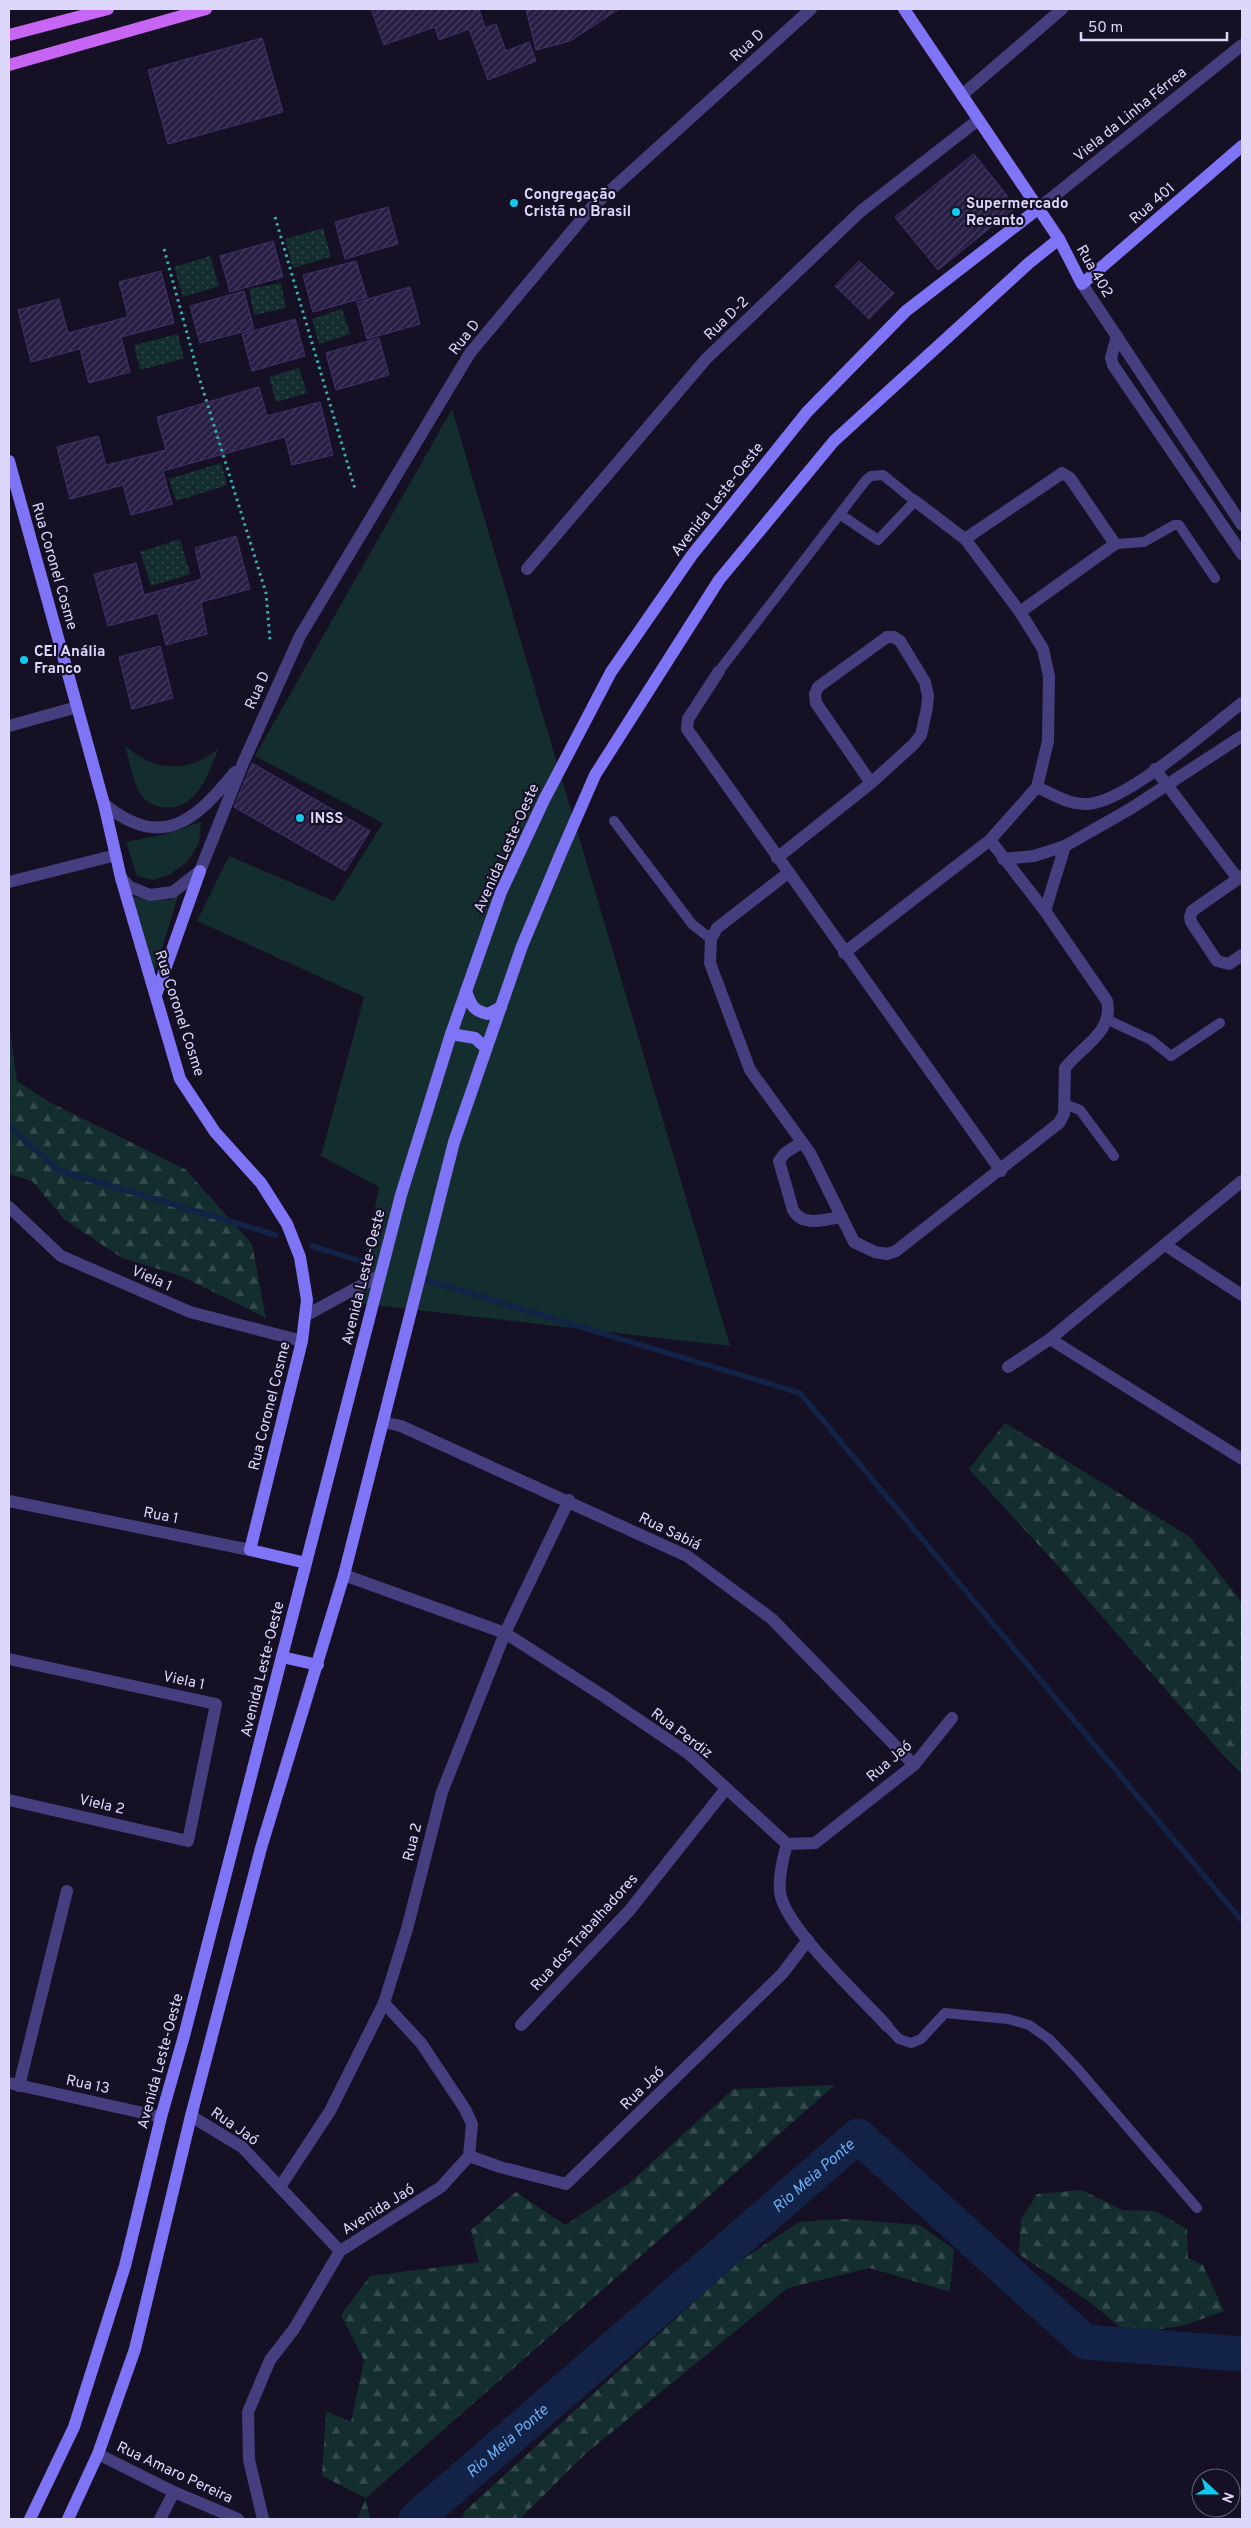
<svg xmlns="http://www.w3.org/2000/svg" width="1251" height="2528" font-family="Overpass,sans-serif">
<defs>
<pattern id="forest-firs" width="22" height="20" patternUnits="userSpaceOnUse" patternTransform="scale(1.25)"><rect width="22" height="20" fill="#142d2e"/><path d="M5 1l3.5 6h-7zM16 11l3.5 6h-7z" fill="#364b4d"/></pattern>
<pattern id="park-dots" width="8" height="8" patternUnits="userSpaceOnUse" patternTransform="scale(1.25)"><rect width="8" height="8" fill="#142d2e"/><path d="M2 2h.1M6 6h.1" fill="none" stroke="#364b4d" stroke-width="1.8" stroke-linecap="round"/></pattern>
<pattern id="building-hatch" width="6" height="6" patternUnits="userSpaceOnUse" patternTransform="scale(1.25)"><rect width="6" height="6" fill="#281e44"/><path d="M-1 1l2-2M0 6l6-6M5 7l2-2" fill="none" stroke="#473e60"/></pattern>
</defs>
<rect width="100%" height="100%" fill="#151024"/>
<g fill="#142d2e">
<polygon points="452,409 730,1346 356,1303 379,1187 321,1156 364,997 197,921 229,856 334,901 383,823 255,756"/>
<path d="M125 745C153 772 189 774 219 748 208 773 197 813 162 807 154 806 144 801 140 793 132 780 129 759 125 745Z"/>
<polygon points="201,822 199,843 187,862 169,875 153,880 137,876 126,842 162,835"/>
<polygon points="178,896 154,974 132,897 169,900"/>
</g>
<g fill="url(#forest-firs)">
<polygon points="9,1024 17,1081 51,1103 185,1169 252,1244 266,1318 181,1276 122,1258 65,1220 32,1181 9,1174"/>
<polygon points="1005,1423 1190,1537 1242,1602 1242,1774 1221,1753 1058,1566 969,1469"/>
<polygon points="835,2085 366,2498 370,2519 357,2519 366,2498 322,2476 326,2411 351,2422 364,2360 341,2315 370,2276 479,2262 471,2230 516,2192 565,2225 628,2184 733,2089"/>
<polygon points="1081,2190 1123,2210 1155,2211 1187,2229 1188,2258 1203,2265 1224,2311 1186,2325 1129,2334 1088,2301 1019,2254 1021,2219 1037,2194"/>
<polygon points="845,2219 919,2225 954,2249 950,2292 870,2268 788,2288 584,2455 520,2519 462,2519 464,2512 734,2265 799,2222"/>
</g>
<g fill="url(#park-dots)">
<polygon points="323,228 331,257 293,268 285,239"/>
<polygon points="210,256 219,286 183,297 174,267"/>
<polygon points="281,283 286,308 254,315 249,289"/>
<polygon points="342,309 350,334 319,344 312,319"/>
<polygon points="178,334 184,359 140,370 134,345"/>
<polygon points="299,368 307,393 276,402 269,377"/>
<polygon points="221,463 227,485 176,501 169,479"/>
<polygon points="180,539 190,574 151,586 140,552"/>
</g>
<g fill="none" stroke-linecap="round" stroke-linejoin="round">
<g stroke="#122347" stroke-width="5.5">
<polyline points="9,1126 58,1170 276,1235"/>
<polyline points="312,1246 370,1264"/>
<polyline points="426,1280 800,1393 1242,1921"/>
</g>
<path stroke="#122347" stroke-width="35" id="s1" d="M416 2519 858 2136 1085 2342 1242 2354"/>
</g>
<g fill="url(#building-hatch)" stroke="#41316e">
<polygon points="371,9 479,9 485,28 496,24 506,51 529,42 536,61 488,80 469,29 439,40 435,27 384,45"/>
<polygon points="526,9 619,9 570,41 536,50"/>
<polygon points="262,38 283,112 168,144 148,70"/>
<polygon points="974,154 1016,207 938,270 895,217"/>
<polygon points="388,207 398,244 345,259 335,222"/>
<polygon points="273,241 283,277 230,292 220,256"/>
<polygon points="356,261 367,297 313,312 303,275"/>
<polygon points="859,261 894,293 869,319 835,286"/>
<polygon points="161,271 174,323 121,337 130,372 89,383 80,349 31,362 18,310 59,299 68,333 128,317 119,282"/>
<polygon points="410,287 420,324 367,339 357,302"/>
<polygon points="244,291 254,329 200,343 190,306"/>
<polygon points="295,319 305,356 252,371 242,334"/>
<polygon points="379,338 389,375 336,390 326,353"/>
<polygon points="259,387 267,416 320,402 333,455 292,465 285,437 163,471 172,504 131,515 123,485 70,499 57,447 98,436 106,465 166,450 157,417"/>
<polygon points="236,536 250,589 201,602 207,634 166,645 158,613 108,626 94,574 136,563 144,595 202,579 195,548"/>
<polygon points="160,646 173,698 132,709 119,657"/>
<polygon points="252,763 370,831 345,871 234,807"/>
</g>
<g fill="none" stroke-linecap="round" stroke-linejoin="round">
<g stroke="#38afaf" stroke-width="3" stroke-dasharray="2.5 4" stroke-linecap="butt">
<polyline points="275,217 355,489"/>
<polyline points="164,249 199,377 266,593 270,640"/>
</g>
<g stroke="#453f80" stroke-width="10">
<polyline points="1115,544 1144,542 1174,525 1179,525 1215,578"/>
<polyline points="719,671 866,480 871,476 883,475 915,501 878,540 841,515"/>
<polyline points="614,821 692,924 711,939"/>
<polyline points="1108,1020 1151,1040 1171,1056 1220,1023"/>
<polyline points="1064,1104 1080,1110 1114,1156"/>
<polyline points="887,2026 899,2039 911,2043 921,2039 945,2013 1008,2019 1029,2025 1049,2039 1076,2067 1197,2208"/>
</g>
<g stroke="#453f80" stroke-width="12">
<polyline points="962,95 1062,9"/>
<polyline points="1039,208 1242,45"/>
<polyline points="1082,284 1242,525"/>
<polyline points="1117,336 1111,358 1113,365 1242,554"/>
<polyline points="965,539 1058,476 1062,473 1070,478 1115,544 1020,612"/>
<polyline points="527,569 706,359 861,211 978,120"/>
<polyline points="719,671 688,719 687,729 1001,1171"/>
<polyline points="9,726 77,707"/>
<polyline points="1155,769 1238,879"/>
<path d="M1037 787C1054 795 1074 808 1094 803 1134 795 1208 729 1242 703"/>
<path d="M104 804C162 851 195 821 235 772"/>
<polyline points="777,858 871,783 914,744 921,735 927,708 928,696 925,682 900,641 894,637 887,637 818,687 815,694 816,703 871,783"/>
<polyline points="1003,859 1034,856 1065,846 1130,809 1242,736"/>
<path d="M788 873 717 928 711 939 710 963 750 1070 810 1153 854 1242 875 1252 887 1254 896 1251 1059 1123 1064 1114 1065 1068C1082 1046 1114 1032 1107 1001L1045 911 990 840"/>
<polyline points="1242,876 1192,911 1190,917 1191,922 1217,961 1229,964 1242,955"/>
<polyline points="121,878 130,887 150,895 173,892 200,871 243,763 300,636 470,353 591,208 811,9"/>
<polyline points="9,882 116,855"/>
<polyline points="1045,911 1065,846"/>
<polyline points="844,953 990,840 1037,787 1048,741 1049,676 1043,649 1020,612 965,539 915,501"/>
<path d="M802 1142 785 1153 779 1161 793 1210C803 1228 825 1219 842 1217"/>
<polyline points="9,1207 61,1256 190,1312 302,1341"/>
<polyline points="1165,1245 1242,1295"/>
<polyline points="305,1316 380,1275"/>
<polyline points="1050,1339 1242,1459"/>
<polyline points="1008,1367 1050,1339 1242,1181"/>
<polyline points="383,1422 401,1426 687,1556 772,1619 914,1765"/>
<polyline points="9,1501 250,1550"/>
<polyline points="344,1575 505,1633 605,1697 689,1754 787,1844"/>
<polyline points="9,1659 216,1704 188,1841 9,1800"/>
<path d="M787 1844C783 1857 777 1884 781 1897 791 1933 860 1996 887 2026"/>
<polyline points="787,1844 815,1843 914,1765 952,1718"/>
<polyline points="521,2025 629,1911 725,1790"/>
<polyline points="9,2083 161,2117"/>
<polyline points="19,2086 67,1891"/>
<polyline points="191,2116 242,2147 340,2251"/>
<polyline points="469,2156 500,2167 566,2184 782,1974 808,1940"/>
<polyline points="280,2187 330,2111 384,2003 407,1929 442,1792 505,1633 569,1500"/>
<polyline points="98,2454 174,2492 238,2519"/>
<polyline points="160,2519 174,2492"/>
<polyline points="263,2519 249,2460 248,2412 270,2360 294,2329 340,2251 441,2187 469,2156 472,2124 465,2109 421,2043 384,2003"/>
</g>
<g stroke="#7f74f5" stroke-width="12">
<polyline points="904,9 1059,239 1082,284 1242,146"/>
<polyline points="9,461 104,804 121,878 180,1079 215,1132 261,1183 287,1224 300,1257 307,1300 302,1341 250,1550 306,1563"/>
<path d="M466 991C471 1005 473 1011 488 1014L501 1007"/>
<polyline points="156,995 200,871"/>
<polyline points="451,1034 475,1038 486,1048"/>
<polyline points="282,1657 318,1665"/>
<polyline points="30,2519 74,2427 125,2266 161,2117 184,2036 401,1195 451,1034 501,892 544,800 611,672 692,555 807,412 906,311 1039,208"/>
<polyline points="68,2519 98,2454 135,2349 191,2116 261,1848 344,1575 454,1142 522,946 561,853 595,775 719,580 834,441 1029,263 1059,239"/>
</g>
<g stroke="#c765f4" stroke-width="12">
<polyline points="9,35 108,9"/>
<polyline points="9,65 206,9"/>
</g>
</g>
<g fill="#11cbee" stroke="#151024" stroke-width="2">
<circle cx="514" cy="203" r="5"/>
<circle cx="956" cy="212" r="5"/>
<circle cx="24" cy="660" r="5"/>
<circle cx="300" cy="818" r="5"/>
</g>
<g text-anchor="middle" stroke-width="4.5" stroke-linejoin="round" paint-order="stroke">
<g font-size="15" fill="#ddd7fc" stroke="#151024">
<text transform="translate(747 45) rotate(-42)" y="5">Rua D</text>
<text transform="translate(1130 114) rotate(-39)" y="5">Viela da Linha Férrea</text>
<text transform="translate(1152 203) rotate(-41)" y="5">Rua 401</text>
<text transform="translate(1095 271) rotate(60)" y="5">Rua 402</text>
<text transform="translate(726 318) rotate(-44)" y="5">Rua D-2</text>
<text transform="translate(464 337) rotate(-52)" y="5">Rua D</text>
<text transform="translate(717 499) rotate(-52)" y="5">Avenida Leste-Oeste</text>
<text transform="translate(55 566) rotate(74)" y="5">Rua Coronel Cosme</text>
<text transform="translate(257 690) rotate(-66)" y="5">Rua D</text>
<text transform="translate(506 848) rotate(-66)" y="5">Avenida Leste-Oeste</text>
<text transform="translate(180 1013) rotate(72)" y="5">Rua Coronel Cosme</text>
<text transform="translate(363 1277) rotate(-76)" y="5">Avenida Leste-Oeste</text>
<text transform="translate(152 1278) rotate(24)" y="5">Viela 1</text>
<text transform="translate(269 1406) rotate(-76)" y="5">Rua Coronel Cosme</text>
<text transform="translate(161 1515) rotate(11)" y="5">Rua 1</text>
<text transform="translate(670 1531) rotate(26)" y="5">Rua Sabiá</text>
<text transform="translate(262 1669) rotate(-76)" y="5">Avenida Leste-Oeste</text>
<text transform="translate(184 1680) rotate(12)" y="5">Viela 1</text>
<text transform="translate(682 1733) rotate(37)" y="5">Rua Perdiz</text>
<text transform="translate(889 1761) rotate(-41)" y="5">Rua Jaó</text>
<text transform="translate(102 1804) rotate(13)" y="5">Viela 2</text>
<text transform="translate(412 1842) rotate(-76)" y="5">Rua 2</text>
<text transform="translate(584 1932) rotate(-48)" y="5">Rua dos Trabalhadores</text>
<text transform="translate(160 2061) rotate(-75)" y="5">Avenida Leste-Oeste</text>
<text transform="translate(88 2084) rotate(12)" y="5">Rua 13</text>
<text transform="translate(642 2088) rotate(-44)" y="5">Rua Jaó</text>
<text transform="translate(235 2126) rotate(35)" y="5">Rua Jaó</text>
<text transform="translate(378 2209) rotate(-32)" y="5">Avenida Jaó</text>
<text transform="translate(175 2472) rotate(25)" y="5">Rua Amaro Pereira</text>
</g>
<g font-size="15" font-weight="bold" fill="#ddd7fc" stroke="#151024" text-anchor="start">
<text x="524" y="199">Congregação<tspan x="524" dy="17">Cristã no Brasil</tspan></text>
<text x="966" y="208">Supermercado<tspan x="966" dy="17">Recanto</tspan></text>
<text x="34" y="656">CEI Anália<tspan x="34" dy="17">Franco</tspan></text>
<text x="310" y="823">INSS</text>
</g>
<g font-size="16" font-style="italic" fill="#6cadf5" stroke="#151024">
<text dy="6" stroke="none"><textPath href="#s1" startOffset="525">Rio Meia Ponte</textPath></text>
<text dy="6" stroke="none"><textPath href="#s1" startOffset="120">Rio Meia Ponte</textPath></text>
</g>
</g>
<rect width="1251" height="2528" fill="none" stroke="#ddd7fc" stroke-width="20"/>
<g transform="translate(1216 2493) rotate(111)"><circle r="24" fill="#151024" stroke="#65607a"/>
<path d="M0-4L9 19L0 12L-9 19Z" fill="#11cbee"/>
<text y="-8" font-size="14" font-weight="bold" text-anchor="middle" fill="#ddd7fc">N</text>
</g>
<path d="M1081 32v8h146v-8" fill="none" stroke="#ddd7fc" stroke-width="2.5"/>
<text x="1088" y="32" font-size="15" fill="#ddd7fc" stroke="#151024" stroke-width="4" paint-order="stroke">50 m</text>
</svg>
